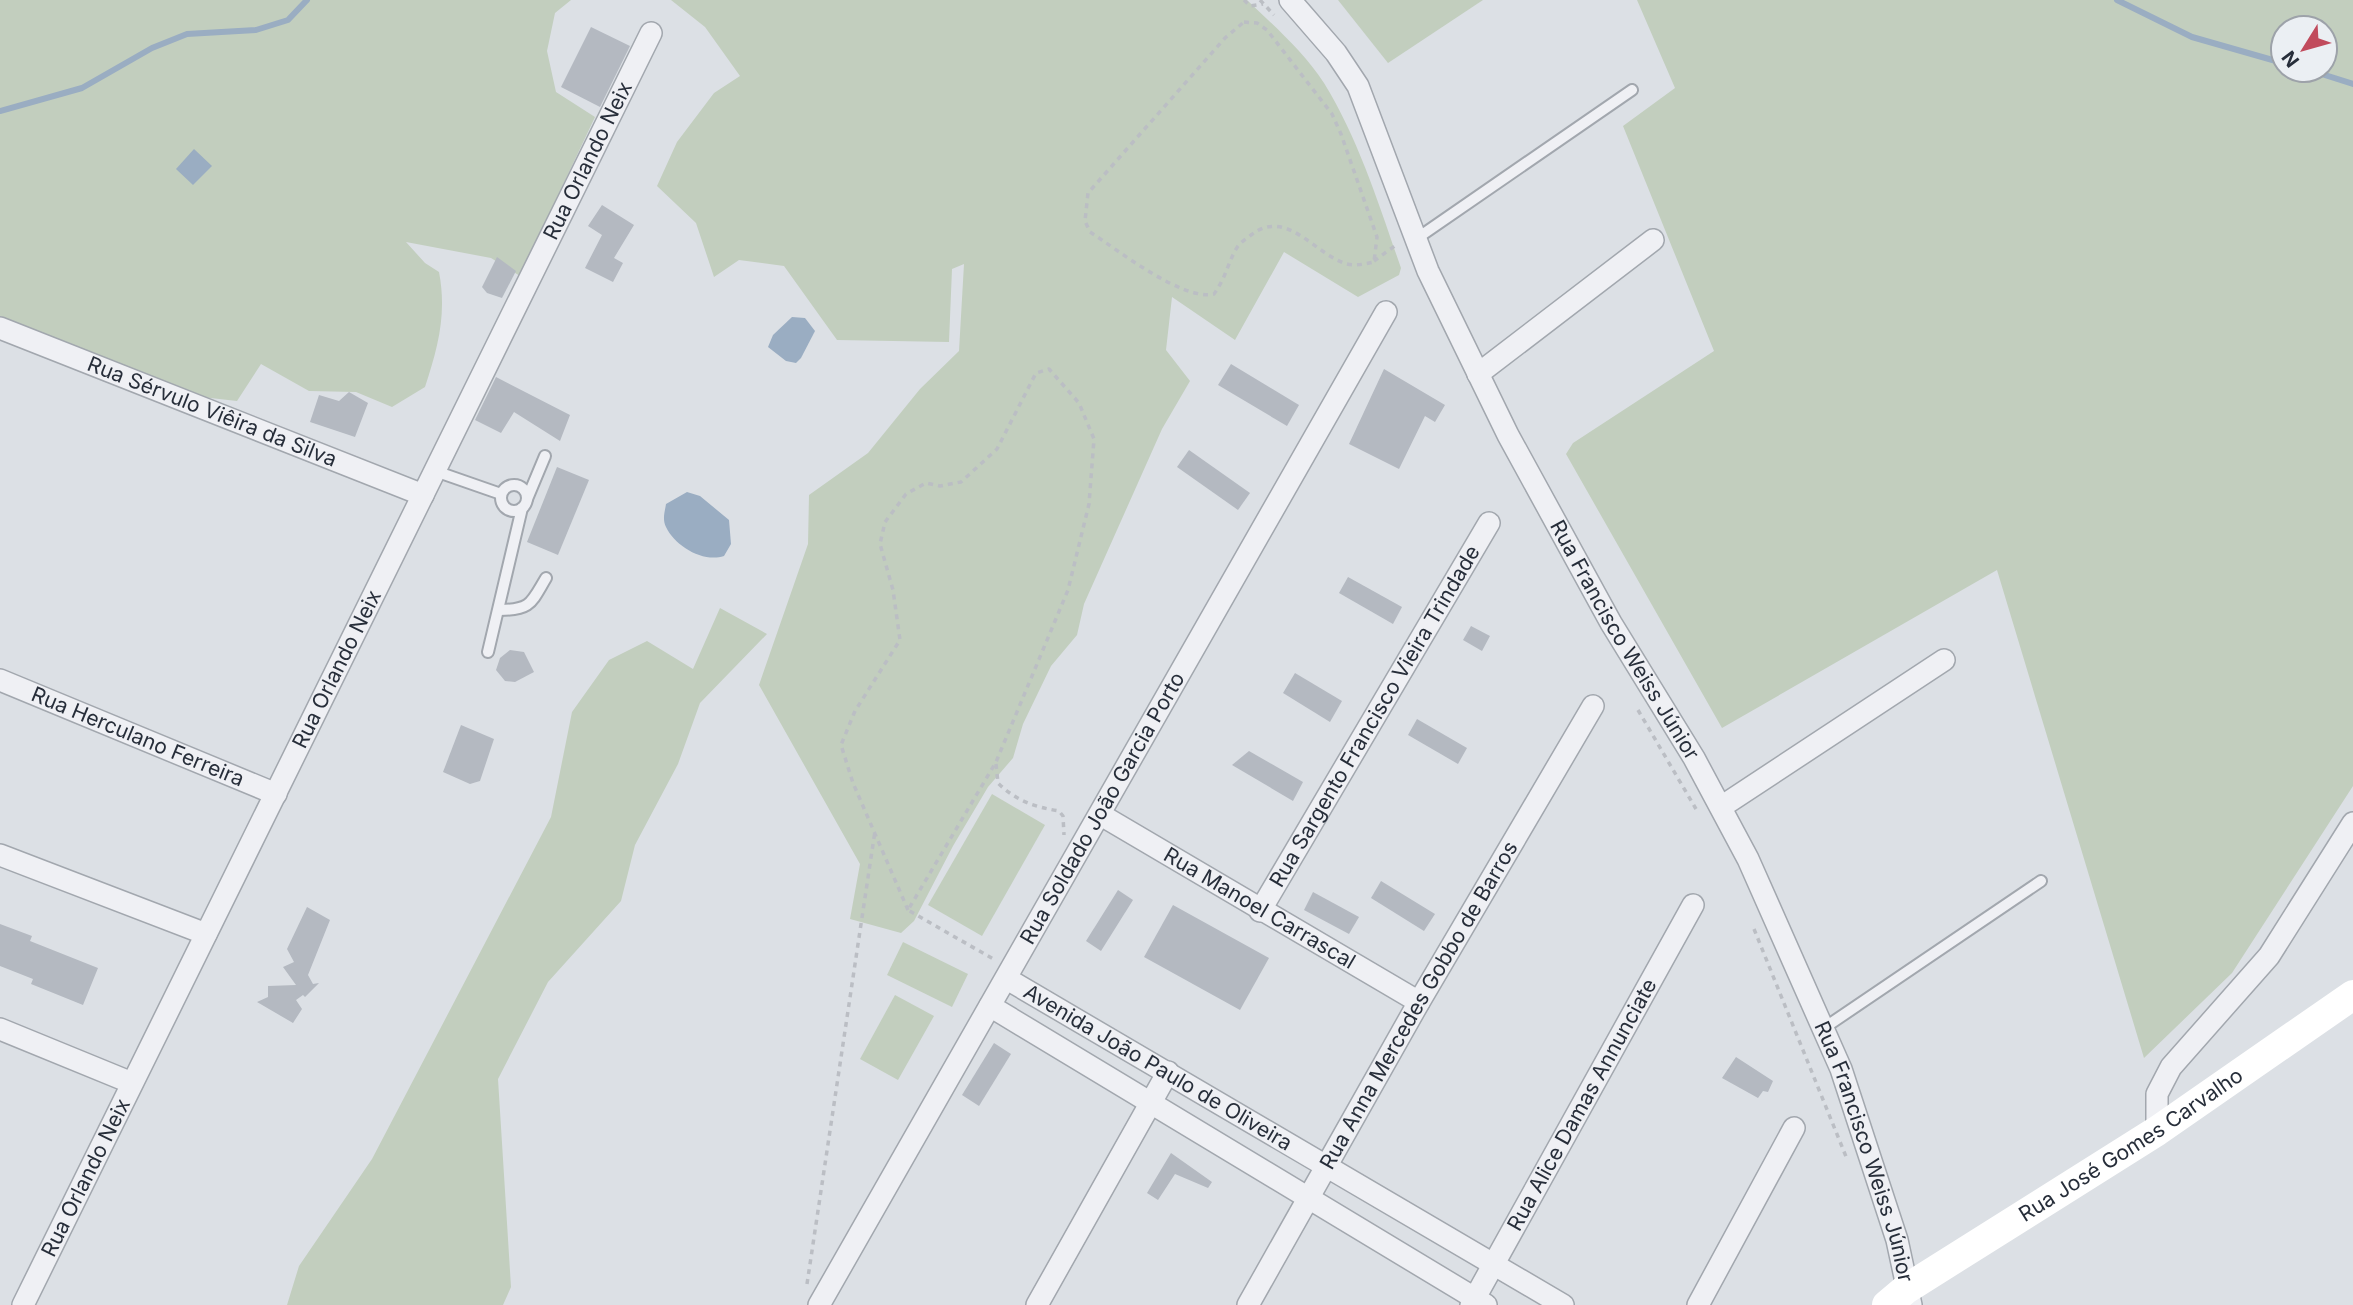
<svg xmlns="http://www.w3.org/2000/svg" width="2353" height="1305" font-family="Inter,sans-serif">
<rect width="100%" height="100%" fill="#dce0e5"/>
<g fill="#c2cebe" fill-rule="evenodd">
<path d="M0 0H571L555 13 547 51 556 92 595 117 520 276 491 258 406 242 425 263 439 272C447 314 438 347 425 387L392 407 356 392 309 391 261 364 237 401 184 395 0 316Z"/>
<path d="M671 0H1247C1273 25 1304 52 1324 83 1359 140 1379 205 1401 268L1399 275 1358 297 1284 252 1235 340 1172 297 1166 350 1190 381 1162 429 1084 604 1077 635 1051 666 1023 724 1013 758 988 787 953 846 914 921 901 933 850 919 860 864 759 685 808 544 809 495 868 453 920 389 959 351 964 264 952 269 949 342 837 340 784 266 739 260 714 277 696 223 657 186 677 142 714 93 740 76 705 27Z"/>
<polygon points="1338,0 1483,0 1388,63"/>
<path d="M1637 0H2353V786L2232 973 2144 1058 1997 570 1722 728 1566 454 1573 443 1714 351 1623 126 1675 88ZM2283 28H2325V70H2283Z"/>
<polygon points="720,608 767,634 700,703 678,764 635,845 621,901 548,982 498,1079 511,1287 503,1305 287,1305 299,1266 372,1159 551,817 572,712 609,660 647,641 693,669"/>
<polygon points="992,794 1045,825 982,936 928,905"/>
<polygon points="903,942 968,974 952,1007 887,975"/>
<polygon points="895,995 934,1016 898,1080 860,1059"/>
</g>
<g fill="#9aadc2">
<polygon points="194,149 212,166 193,185 176,169"/>
<polygon points="792,317 805,318 815,331 801,358 796,363 786,361 768,347 773,335"/>
<path d="M687 492 700 496 729 520 731 544 724 556C703 563 675 546 666 527 662 519 665 511 666 504Z"/>
</g>
<g fill="none" stroke-linecap="round" stroke-linejoin="round">
<g stroke="#9aadc2" stroke-width="6">
<polyline points="2117,0 2192,37 2283,63"/>
<polyline points="2309,70 2353,84"/>
<polyline points="0,111 82,88 152,48 187,34 256,30 288,20 307,0"/>
</g>
</g>
<g fill="#b4b9c1">
<polygon points="591,27 630,46 600,107 561,87"/>
<polygon points="602,205 634,225 614,258 623,263 613,282 585,268 602,235 588,226"/>
<polygon points="497,257 516,271 502,298 487,293 482,287"/>
<polygon points="1231,364 1299,405 1287,426 1218,385"/>
<polygon points="1384,369 1445,405 1435,422 1425,416 1399,469 1349,444"/>
<polygon points="496,377 570,415 560,441 514,412 501,433 475,420"/>
<polygon points="349,392 368,403 355,437 310,422 319,395 339,401"/>
<polygon points="1189,450 1250,493 1238,510 1177,467"/>
<polygon points="557,467 589,480 558,555 527,542"/>
<polygon points="1348,577 1402,607 1393,624 1339,593"/>
<polygon points="1471,626 1490,636 1482,651 1463,640"/>
<polygon points="510,650 524,652 534,672 515,682 505,681 496,670 500,658"/>
<polygon points="1295,673 1342,701 1330,722 1283,693"/>
<polygon points="1417,719 1467,748 1458,764 1408,735"/>
<polygon points="461,725 494,739 480,781 470,784 443,772"/>
<polygon points="1249,751 1303,782 1293,801 1232,765"/>
<polygon points="1381,881 1435,914 1424,931 1371,898"/>
<polygon points="1118,890 1133,900 1101,951 1086,941"/>
<polygon points="1313,892 1359,917 1349,934 1304,910"/>
<polygon points="1173,905 1269,958 1240,1010 1144,957"/>
<polygon points="307,907 330,920 308,975 313,984 319,983 305,997 303,995 296,1000 302,1009 293,1023 257,1002 268,997 268,986 296,985 283,967 294,962 287,949"/>
<polygon points="0,924 32,936 30,941 98,968 83,1005 31,984 33,979 0,966"/>
<polygon points="994,1043 1011,1054 979,1106 962,1095"/>
<polygon points="1736,1057 1773,1081 1768,1092 1763,1091 1758,1098 1722,1078"/>
<polygon points="1171,1153 1212,1182 1208,1188 1175,1174 1158,1200 1147,1193"/>
</g>
<g fill="none" stroke-linecap="round" stroke-linejoin="round">
<defs>
<g id="lane">
<polyline points="1416,239 1632,90"/>
<polyline points="435,471 501,494"/>
<circle cx="514" cy="498" r="13"/>
<polyline points="527,499 545,456"/>
<path d="M500 610C531 610 531 603 546 578"/>
<polyline points="488,652 522,508"/>
<polyline points="1824,1028 2041,881"/>
</g>
<g id="street">
<path id="s1" d="M1290 0 1336 53 1358 86 1428 271 1508 435 1611 623 1694 758 1748 859 1841 1069 1897 1240 1911 1305"/>
<path id="s2" d="M0 328 423 495"/>
<polyline points="1478,374 1653,240"/>
<path id="s3" d="M0 680 276 794"/>
<polyline points="1721,807 1944,660"/>
<path id="s4" d="M1101 815 1419 1002"/>
<polyline points="0,855 206,934"/>
<path id="s5" d="M1260 911 1489 523"/>
<path id="s6" d="M1007 979 1563 1305"/>
<polyline points="990,1006 1486,1305"/>
<polyline points="0,1029 132,1083"/>
<polyline points="2157,1131 2157,1094 2171,1067 2269,956 2353,823"/>
<path id="s7" d="M23 1305 651 33"/>
<path id="s8" d="M819 1305 1386 312"/>
<polyline points="1037,1305 1168,1072"/>
<path id="s9" d="M1248 1305 1419 1002 1593 706"/>
<path id="s10" d="M1471 1305 1693 905"/>
<polyline points="1698,1305 1794,1128"/>
</g>
</defs>
<use href="#lane" stroke="#a2a7ae" stroke-width="14"/>
<use href="#street" stroke="#a2a7ae" stroke-width="24"/>
<g stroke="#bbbec4" stroke-width="3.5" stroke-dasharray="5 5" stroke-linecap="butt">
<polyline points="1244,0 1250,6 1263,4"/>
<polyline points="1260,0 1274,15"/>
<path d="M1244 22 1257 23 1267 30 1332 114 1341 134 1377 237 1374 262C1365 264 1357 266 1347 264 1315 255 1287 207 1251 235 1247 238 1241 242 1238 246 1228 261 1227 276 1214 294 1182 301 1118 250 1090 232L1085 221 1088 193 1225 38Z"/>
<polyline points="1374,261 1396,245"/>
<polyline points="1638,710 1696,809"/>
<path d="M996 764 998 783C1016 801 1035 807 1059 811L1063 816 1064 835"/>
<polyline points="908,910 853,783 841,745 855,711 900,640 893,590 880,544 885,522 906,494 926,483 940,486 961,482 997,449 1036,373 1049,369 1079,403 1094,439 1089,504 1068,590 996,762 908,910 995,960"/>
<polyline points="1754,929 1847,1159"/>
<polyline points="807,1284 875,831"/>
</g>
<use href="#lane" stroke="#eff0f4" stroke-width="10"/>
<use href="#street" stroke="#eff0f4" stroke-width="21"/>
<path stroke="#fff" stroke-width="30" id="s11" d="M1887 1305 1906 1289 2157 1131 2353 995"/>
</g>
<g text-anchor="middle" stroke-width="5" stroke-linejoin="round" paint-order="stroke">
<g font-size="21" fill="#272e3a" stroke="#ebeff3">
<text dy="7" stroke="none"><textPath href="#s7" startOffset="1276">Rua Orlando Neix</textPath></text>
<text dy="7" stroke="none"><textPath href="#s2" startOffset="228">Rua Sérvulo Viêira da Silva</textPath></text>
<text dy="7" stroke="none"><textPath href="#s1" startOffset="726">Rua Francisco Weiss Júnior</textPath></text>
<text dy="7" stroke="none"><textPath href="#s7" startOffset="709">Rua Orlando Neix</textPath></text>
<text dy="7" stroke="none"><textPath href="#s5" startOffset="226">Rua Sargento Francisco Vieira Trindade</textPath></text>
<text dy="7" stroke="none"><textPath href="#s3" startOffset="149">Rua Herculano Ferreira</textPath></text>
<text dy="7" stroke="none"><textPath href="#s8" startOffset="572">Rua Soldado João Garcia Porto</textPath></text>
<text dy="7" stroke="none"><textPath href="#s4" startOffset="184">Rua Manoel Carrascal</textPath></text>
<text dy="7" stroke="none"><textPath href="#s9" startOffset="345">Rua Anna Mercedes Gobbo de Barros</textPath></text>
<text dy="7" stroke="none"><textPath href="#s6" startOffset="175">Avenida João Paulo de Oliveira</textPath></text>
<text dy="7" stroke="none"><textPath href="#s10" startOffset="229">Rua Alice Damas Annunciate</textPath></text>
<text dy="7" stroke="none"><textPath href="#s11" startOffset="292">Rua José Gomes Carvalho</textPath></text>
<text dy="7" stroke="none"><textPath href="#s1" startOffset="1293">Rua Francisco Weiss Júnior</textPath></text>
<text dy="7" stroke="none"><textPath href="#s7" startOffset="142">Rua Orlando Neix</textPath></text>
</g>
</g>
<g transform="translate(2304 49) rotate(233)"><circle r="33" fill="#ebeff3" stroke="#9da2a9" stroke-width="2"/>
<path d="M0-5L12 26L0 18L-12 26Z" fill="#c14b5c"/>
<text y="-10" font-size="19" font-weight="bold" text-anchor="middle" fill="#272e3a">N</text>
</g>
</svg>
